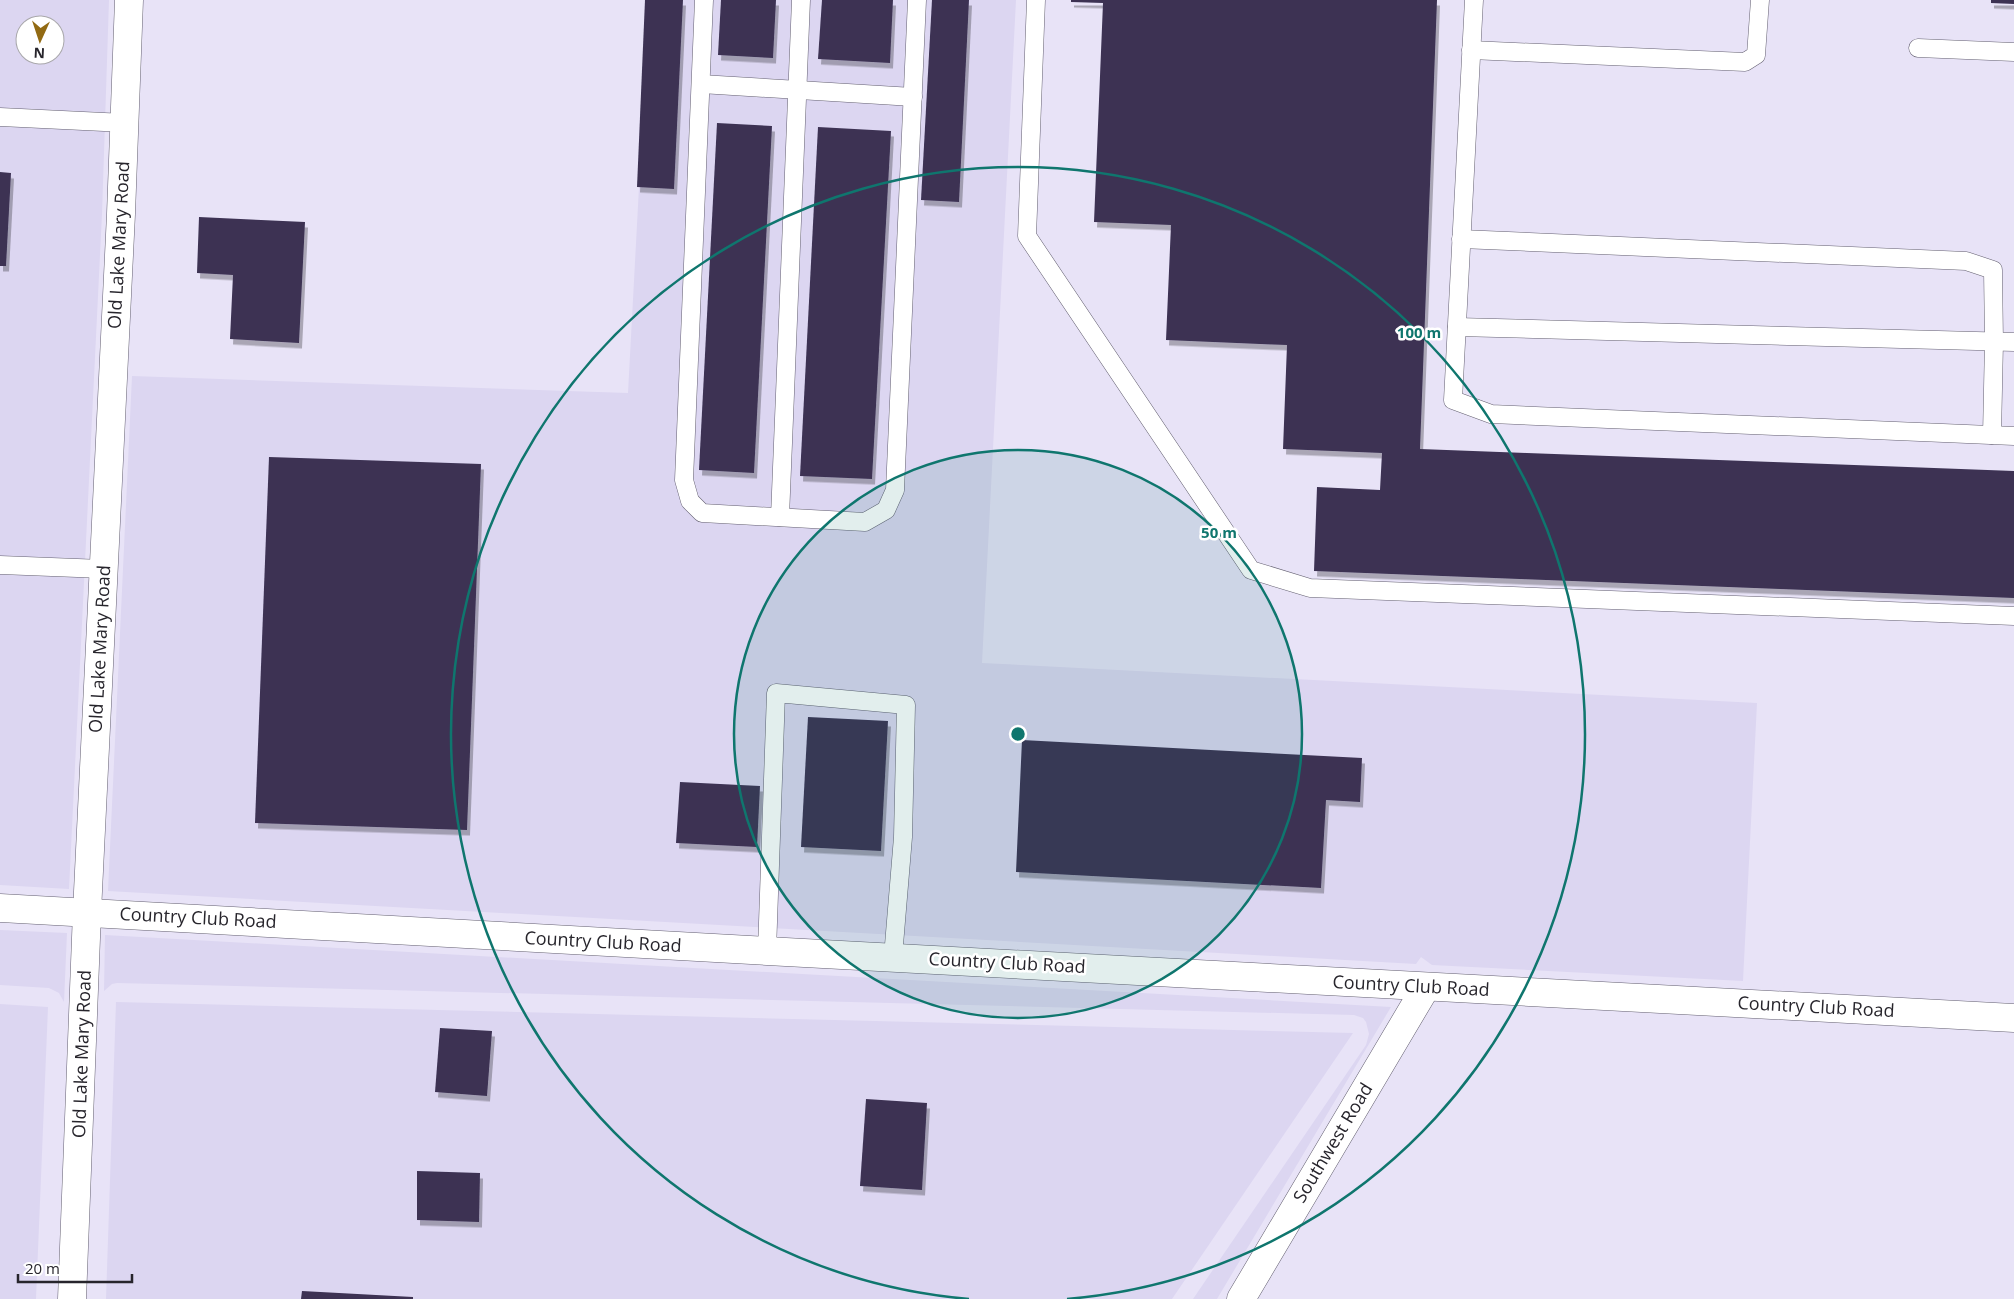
<svg xmlns="http://www.w3.org/2000/svg" width="2014" height="1299" font-family="'Open Sans',sans-serif">
<defs>
<filter id="shadow"><feDropShadow dx="3" dy="5.5" stdDeviation="0" flood-color="#0004"/></filter>
</defs>
<rect width="100%" height="100%" fill="#e8e3f7"/>
<g fill="#dcd6f1" fill-rule="evenodd">
<path d="M0 0H109L102 214 69 889 0 885ZM25 25H55V55H25Z"/>
<polygon points="649,0 1016,0 982,663 1757,703 1743,981 1432,965 1421,957 1416,964 108,891 132,376 628,393"/>
<polygon points="0,930 67,933 64,1002 59,993 49,988 0,985"/>
<polygon points="105,935 1391,1007 1217,1299 1193,1299 1366,1045 1369,1034 1366,1022 1363,1018 1354,1015 117,983 112,984 104,991"/>
<polygon points="116,1002 1353,1033 1172,1299 106,1299"/>
<polygon points="0,1004 48,1007 36,1299 0,1299"/>
</g>
<g fill="#3c3253" filter="url(#shadow)">
<polygon points="645,0 683,0 674,189 637,187"/>
<polygon points="721,0 776,0 773,58 718,55"/>
<polygon points="822,0 893,0 890,63 818,59"/>
<polygon points="932,0 969,0 959,202 921,200"/>
<polygon points="1071,0 1437,0 1420,449 2014,471 2014,598 1314,571 1317,487 1380,490 1382,453 1283,449 1287,345 1166,340 1171,225 1094,222 1103,3 1071,2"/>
<polygon points="1991,0 2014,0 2014,4 1991,3"/>
<polygon points="717,123 772,126 754,473 699,470"/>
<polygon points="818,127 891,131 872,479 800,476"/>
<polygon points="0,172 11,173 6,266 0,266"/>
<polygon points="199,217 305,222 299,343 230,339 233,275 197,273"/>
<polygon points="269,457 481,464 467,830 255,823"/>
<polygon points="808,717 888,721 881,851 801,847"/>
<polygon points="1022,740 1362,758 1360,802 1326,800 1321,888 1016,872"/>
<polygon points="680,782 760,786 757,847 676,843"/>
<polygon points="440,1028 492,1031 487,1096 435,1092"/>
<polygon points="866,1099 927,1103 922,1190 860,1186"/>
<polygon points="417,1171 480,1173 479,1222 417,1220"/>
<polygon points="302,1291 413,1297 413,1299 301,1299"/>
</g>
<g fill="none" stroke-linecap="round" stroke-linejoin="round">
<defs>
<g id="lane">
<polyline points="704,0 684,480 690,501 702,513 865,522 886,510 895,490 917,0"/>
<polyline points="1036,0 1027,236 1251,570 1310,588 2014,616"/>
<polyline points="1474,0 1453,400 1491,414 2014,436"/>
<polyline points="1918,48 2014,52"/>
<polyline points="1471,50 1745,62 1756,55 1760,0"/>
<polyline points="701,84 913,97"/>
<polyline points="0,117 125,123"/>
<polyline points="1461,239 1966,261 1993,270 1994,342 1992,435"/>
<polyline points="1457,327 2014,342"/>
<polyline points="780,517 801,0"/>
<polyline points="0,565 103,569"/>
<polyline points="767,951 776,693 906,705 903,837 893,957"/>
</g>
<g id="secondary">
<polyline points="0,908 767,951 2014,1018"/>
<polyline points="72,1299 87,912 121,214 129,0"/>
<polyline points="1241,1299 1426,987"/>
</g>
</defs>
<use href="#lane" stroke="#646071" stroke-width="19"/>
<use href="#secondary" stroke="#646071" stroke-width="29"/>
<use href="#lane" stroke="#fff" stroke-width="18"/>
<use href="#secondary" stroke="#fff" stroke-width="28"/>
</g>
<circle cx="1018" cy="734" r="284" fill="#0f766e" fill-opacity=".12"/>
<g fill="none" stroke="#0f766e" stroke-width="2.5">
<circle cx="1018" cy="734" r="284"/>
<path d="M969 1299A567 567 0 1 1 1067 1299"/>
</g>
<g text-anchor="middle" stroke-width="5" stroke-linejoin="round" paint-order="stroke">
<g font-size="18" fill="#27252c" stroke="#fff">
<text transform="translate(119 245) rotate(-87)" y="6">Old Lake Mary Road</text>
<text transform="translate(100 649) rotate(-87)" y="6">Old Lake Mary Road</text>
<text transform="translate(198 918) rotate(3)" y="6">Country Club Road</text>
<text transform="translate(603 942) rotate(3)" y="6">Country Club Road</text>
<text transform="translate(1007 963) rotate(3)" y="6">Country Club Road</text>
<text transform="translate(1411 986) rotate(3)" y="6">Country Club Road</text>
<text transform="translate(1816 1007) rotate(3)" y="6">Country Club Road</text>
<text transform="translate(82 1054) rotate(-88)" y="6">Old Lake Mary Road</text>
<text transform="translate(1333 1143) rotate(-59)" y="6">Southwest Road</text>
</g>
</g>
<circle cx="1018" cy="734" r="8" fill="#0f766e" stroke="#fff" stroke-width="2.5"/>
<g font-size="15" text-anchor="middle" font-weight="bold" fill="#0f766e" stroke="#fff" stroke-width="5" stroke-linejoin="round" paint-order="stroke">
<text x="1419" y="338">100 m</text>
<text x="1219" y="538">50 m</text>
</g>
<g transform="translate(40 40) rotate(183)"><circle r="24" fill="#ffffff" stroke="#a9a8ab"/>
<path d="M0-4L9 19L0 12L-9 19Z" fill="#926a13"/>
<text y="-8" font-size="14" font-weight="bold" text-anchor="middle" fill="#27252c">N</text>
</g>
<path d="M18 1274v8h114v-8" fill="none" stroke="#27252c" stroke-width="2.5"/>
<text x="25" y="1274" font-size="15" fill="#27252c" stroke="#ffffff" stroke-width="4" paint-order="stroke">20 m</text>
</svg>
